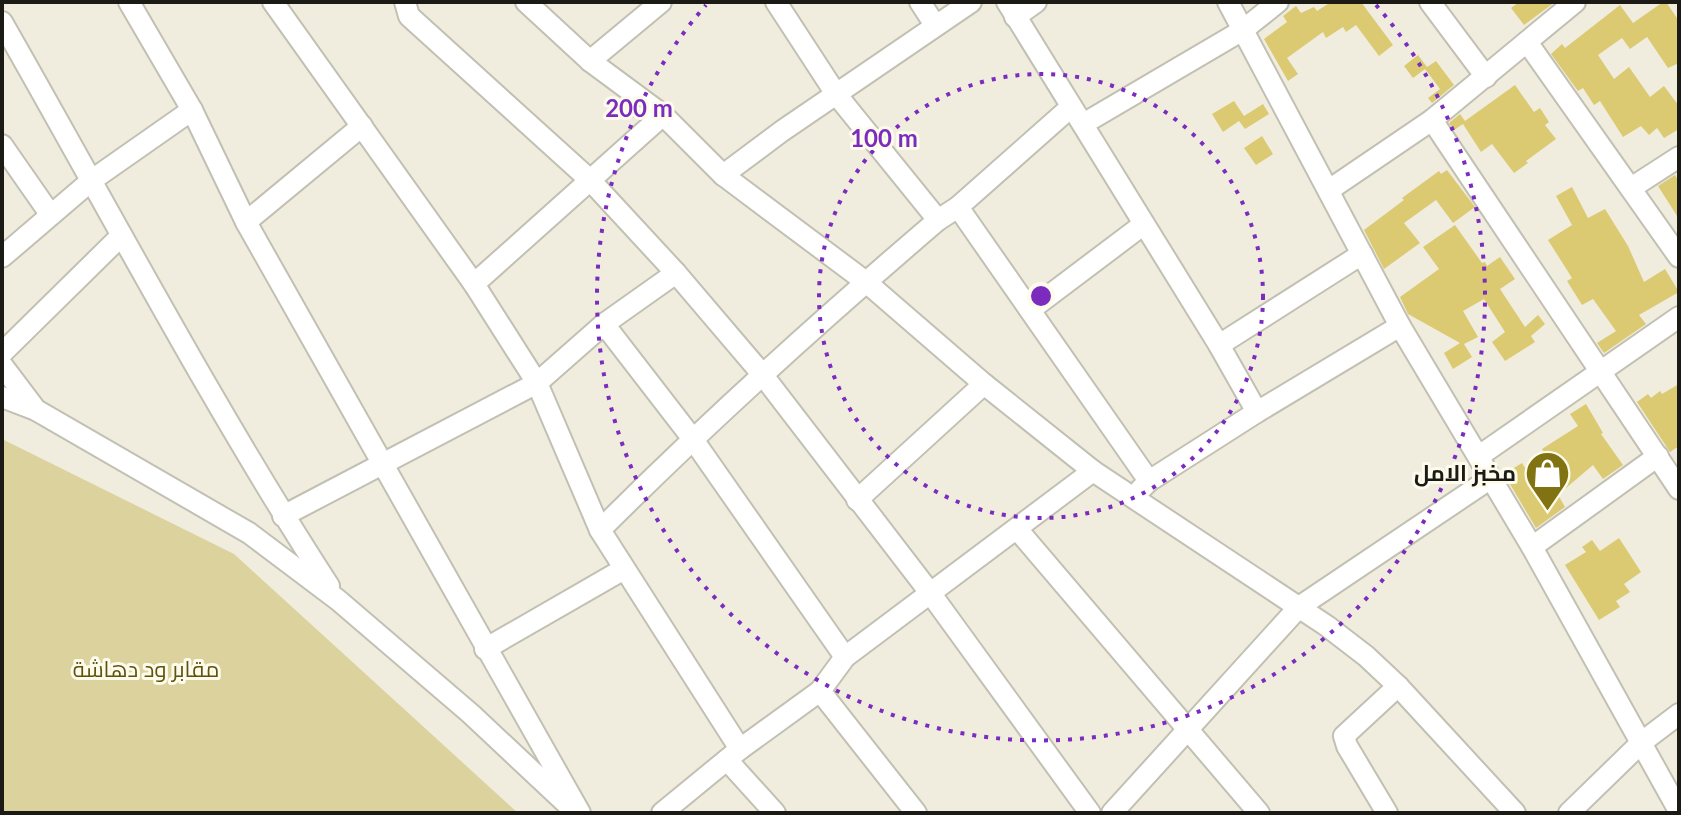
<svg xmlns="http://www.w3.org/2000/svg" width="1681" height="815" font-family="Lato,Cairo,sans-serif">
<rect width="100%" height="100%" fill="#f0eddf"/>
<polygon fill="#dcd29d" points="2,439 234,554 518,813 2,813"/>
<g fill="#dbca72">
<polygon points="1331,2 1361,2 1393,45 1379,56 1356,25 1346,32 1343,27 1326,38 1323,32 1287,58 1298,74 1288,81 1264,39 1287,22 1283,16 1296,6 1301,13 1314,7 1317,11"/>
<polygon points="1519,2 1555,2 1524,25 1511,8"/>
<polygon points="1663,2 1666,2 1679,21 1679,63 1668,68 1647,37 1630,49 1622,38 1598,55 1614,79 1629,67 1650,97 1664,86 1679,106 1679,129 1664,138 1657,128 1649,135 1641,126 1623,137 1600,101 1594,105 1583,88 1578,91 1551,54 1562,44 1565,48 1620,5 1633,23"/>
<polygon points="1418,55 1427,67 1436,61 1454,85 1432,103 1428,98 1440,89 1425,69 1413,78 1404,66"/>
<polygon points="1515,85 1534,112 1540,108 1549,122 1545,125 1556,139 1526,161 1528,163 1514,173 1492,144 1481,152 1463,124 1454,130 1449,123 1460,114 1465,121"/>
<polygon points="1234,101 1244,116 1263,104 1269,114 1245,129 1239,121 1223,132 1212,114"/>
<polygon points="1262,136 1273,154 1256,165 1244,148"/>
<polygon points="1447,170 1475,207 1453,223 1436,200 1404,223 1420,243 1384,269 1364,230 1404,200 1402,198 1439,171 1441,174"/>
<polygon points="1675,175 1679,182 1679,219 1658,186"/>
<polygon points="1572,187 1588,218 1605,209 1628,246 1644,282 1665,269 1679,292 1639,315 1646,324 1604,353 1597,343 1616,331 1593,299 1582,305 1567,281 1572,278 1548,240 1572,225 1556,196"/>
<polygon points="1455,225 1482,263 1485,262 1487,266 1500,257 1515,279 1500,289 1525,327 1538,315 1545,324 1531,336 1535,342 1505,361 1492,342 1505,332 1484,299 1463,311 1478,337 1464,344 1472,357 1453,369 1444,353 1460,343 1408,314 1400,297 1439,269 1423,247"/>
<polygon points="1679,384 1679,446 1670,452 1637,402 1648,394 1651,398 1660,391 1662,394"/>
<polygon points="1586,404 1603,433 1601,434 1623,465 1603,479 1593,465 1566,488 1542,449 1578,426 1570,414"/>
<polygon points="1522,463 1539,491 1552,484 1565,507 1536,528 1504,474"/>
<polygon points="1619,538 1641,572 1624,584 1630,592 1616,601 1620,607 1599,620 1565,565 1586,552 1582,547 1592,540 1600,551"/>
</g>
<g fill="none" stroke-linecap="round" stroke-linejoin="round">
<defs>
<g id="minor">
<polyline points="129,2 192,110 246,222 580,813"/>
<polyline points="273,2 474,284 537,383 600,530 740,749"/>
<polyline points="405,2 409,16 590,180 676,273 762,374 931,594 1090,813"/>
<polyline points="526,2 590,61 663,115 723,175 866,282 984,384 1093,471 1327,626 1366,656 1398,686 1515,813"/>
<polyline points="776,2 836,94 938,220"/>
<polyline points="920,2 935,25"/>
<polyline points="1007,2 1219,345 1257,412"/>
<polyline points="1228,2 1400,326 1532,547 1679,811"/>
<polyline points="1430,2 1486,77"/>
<polyline points="1015,17 1036,2"/>
<path d="M2 22C110 211 211 404 329 586"/>
<polyline points="1527,42 1679,257"/>
<polyline points="590,61 661,2"/>
<polyline points="1432,120 1679,489"/>
<polyline points="1083,124 1243,30 1278,2"/>
<polyline points="2,145 50,214"/>
<polyline points="723,175 782,131 971,2"/>
<polyline points="1631,188 1679,157"/>
<polyline points="1329,190 1432,120 1575,2"/>
<polyline points="958,207 1149,481"/>
<polyline points="246,222 362,126"/>
<polyline points="2,257 92,180 192,110"/>
<polyline points="474,284 663,115"/>
<polyline points="1030,310 1144,224"/>
<polyline points="604,324 692,438 845,657"/>
<polyline points="1219,345 1362,254"/>
<polyline points="2,353 121,236"/>
<polyline points="2,365 36,410"/>
<polyline points="2,397 36,410 249,533 338,600 471,714 568,805"/>
<polyline points="1479,456 1679,317"/>
<polyline points="1140,490 1149,481 1257,412 1400,326"/>
<polyline points="857,500 984,384"/>
<polyline points="283,516 537,383 604,324 676,273"/>
<polyline points="1017,529 1259,813"/>
<path d="M600 530C708 422 821 320 938 220L958 207 1071 107"/>
<polyline points="1532,547 1658,456"/>
<polyline points="485,649 624,569"/>
<polyline points="820,691 916,813"/>
<polyline points="727,760 775,813"/>
<polyline points="662,813 740,749 820,691 845,657 1093,471"/>
<polyline points="1112,813 1299,607 1491,478"/>
<polyline points="1387,813 1347,746 1344,736 1398,686"/>
<polyline points="1569,813 1642,742 1679,714"/>
</g>
</defs>
<use href="#minor" stroke="#c2c0b2" stroke-width="24"/>
<use href="#minor" stroke="#fff" stroke-width="20"/>
</g>
<g fill="none" stroke="#7b2cbf" stroke-width="4" stroke-dasharray="4 8">
<circle cx="1041" cy="296" r="222"/>
<path d="M1376 5A444 444 0 1 1 706 5"/>
</g>
<defs>
<symbol id="shop-pin" viewBox="-11 -11 22 30"><path d="M0 17L-7.5 6A9.5 9.5 0 1 1 7.5 6Z" fill="#817212" stroke="#fdfbec"/><path d="M-5-2.5h2.3a2.7 3.5 0 0 1 5.4 0H5L5.5 6h-11ZM-1.5-2.5h3a1.5 2.3 0 0 0-3 0Z" fill="#fff"/></symbol>
</defs>
<g fill-rule="evenodd">
<use href="#shop-pin" x="1522" y="448" width="51" height="69"/>
</g>
<g text-anchor="middle" stroke-width="6" stroke-linejoin="round" paint-order="stroke">
<g font-size="22" font-weight="bold" fill="#1b1a15" stroke="#fdfbec" text-anchor="end">
<text x="1516" y="481">مخبز الامل</text>
</g>
<g font-size="22" fill="#5e520d" stroke="#fdfbec">
<text x="146" y="677">مقابر ود دهاشة</text>
</g>
</g>
<circle cx="1041" cy="296" r="12" fill="#7b2cbf" stroke="#fdfbec" stroke-width="4"/>
<g font-size="24" text-anchor="middle" font-weight="bold" fill="#7b2cbf" stroke="#fdfbec" stroke-width="6" stroke-linejoin="round" paint-order="stroke">
<text x="639" y="117">200 m</text>
<text x="884" y="147">100 m</text>
</g>
<rect width="1681" height="815" fill="none" stroke="#1b1a15" stroke-width="8"/>
</svg>
